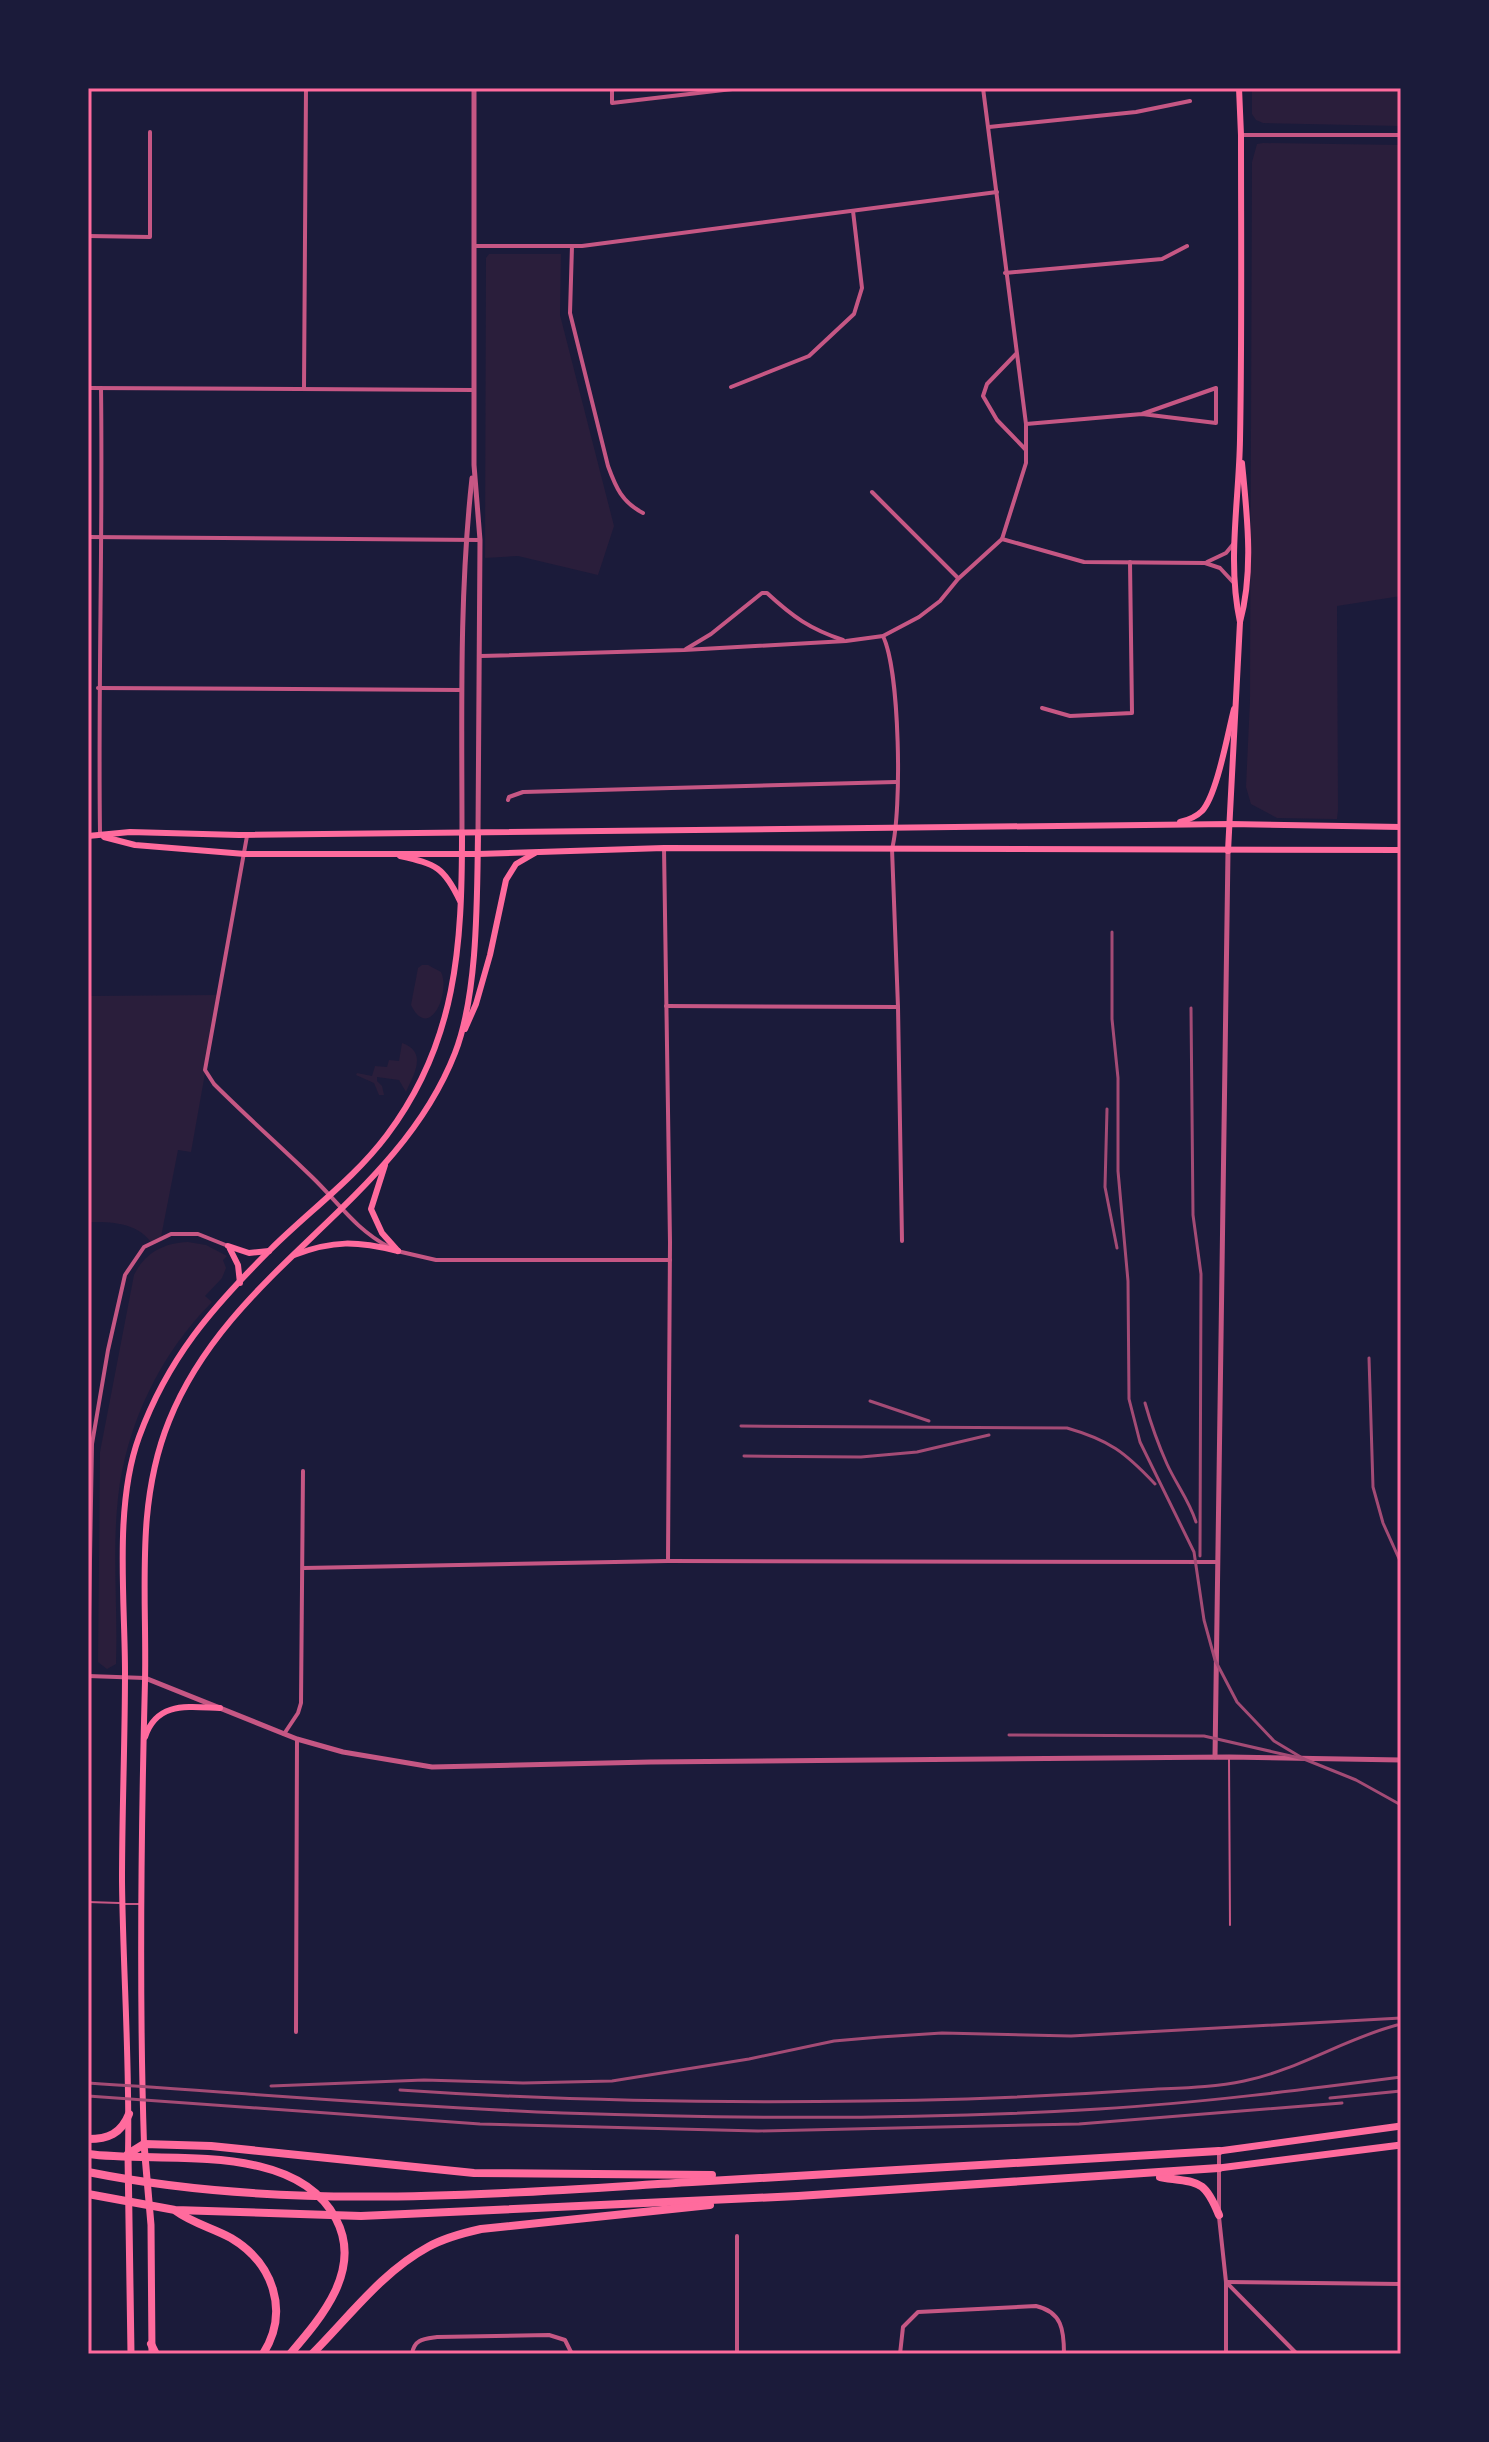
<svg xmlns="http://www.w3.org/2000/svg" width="1489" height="2442" font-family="Raleway,sans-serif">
<rect width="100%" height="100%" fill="#1b1b3a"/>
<g fill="#2a1e3b">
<polygon points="1252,88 1401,88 1401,126 1263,123 1256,120 1252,114"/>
<polygon points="1263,143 1401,145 1401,596 1337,606 1338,810 1337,819 1333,819 1277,818 1251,804 1246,787 1250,700 1252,162 1257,144"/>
<polygon points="489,254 561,254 560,315 614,526 598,575 518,556 485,558 486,258"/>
<path d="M428 965 441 972C451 993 429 1042 411 1005L418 968 422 965Z"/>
<path d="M219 995 191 1152 178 1150 161 1237 151 1242C136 1222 111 1222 88 1222V996Z"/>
<path d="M402 1043C428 1052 414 1074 406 1092L399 1080 377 1077V1081L382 1086 384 1095H379L374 1083 356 1075 357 1073 372 1076 375 1066 387 1067 389 1060 399 1061Z"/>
<path d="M188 1242 206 1245 227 1256 223 1260 226 1268 222 1278 205 1296 212 1302C160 1354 126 1425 118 1498 112 1553 118 1608 116 1664L107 1669 98 1662 100 1452 134 1275C145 1253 163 1243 188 1242Z"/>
</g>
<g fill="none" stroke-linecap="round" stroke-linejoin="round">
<g stroke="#c65784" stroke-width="2">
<polyline points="1229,1759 1230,1925"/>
<polyline points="88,1902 119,1903"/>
<polyline points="125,1904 139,1904"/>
</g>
<g stroke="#c65784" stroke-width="4">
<polyline points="612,88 612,103 741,88"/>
<polyline points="983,88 1026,424 1026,463 1002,539"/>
<polyline points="989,127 1136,112 1190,101"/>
<polyline points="1241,135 1401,135"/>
<polyline points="88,236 150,237 150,132"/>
<polyline points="475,246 582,246 997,192"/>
<path d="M572 246 570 313 608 466C616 488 622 502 643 513"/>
<polyline points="1005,273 1162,259 1187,246"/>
<polyline points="1016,354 987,384 983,396 997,420 1026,450"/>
<polyline points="731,387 809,356 854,314 862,288 853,211"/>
<polyline points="88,388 473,390"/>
<polyline points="304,389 306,88"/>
<polyline points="1026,424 1142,414 1216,388 1216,423 1142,414"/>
<polyline points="872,492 958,578"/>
<polyline points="88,537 480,540"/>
<polyline points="1002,539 1084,562 1205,563 1220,568 1233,582"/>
<polyline points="1207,562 1226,553 1235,542"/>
<path d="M883 636C900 672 902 810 892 849L898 1007 902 1241"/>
<path d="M686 649 711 634 762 593H767C793 617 810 629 843 640"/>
<polyline points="481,656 684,650 846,641 883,636 919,617 940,601 958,579 1002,539"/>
<polyline points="98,688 461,690"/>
<polyline points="1042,708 1070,716 1132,713 1130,562"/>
<polyline points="508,800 509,797 523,792 896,782"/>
<path d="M100 833C98 685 103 537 101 388"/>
<path d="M247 836 205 1070 214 1084C246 1116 280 1146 312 1177 339 1203 355 1229 389 1247"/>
<polyline points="664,848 670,1242 668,1561"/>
<polyline points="666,1006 898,1007"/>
<polyline points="397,1251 436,1260 670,1260"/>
<polyline points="304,1568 668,1561 1217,1562"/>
<polyline points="88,1676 92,1444 108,1350 125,1275 144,1247 171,1234 198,1234 228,1246"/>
<polyline points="88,1676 145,1678"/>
<polyline points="284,1734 298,1713 301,1703 303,1471"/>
<polyline points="296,2032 297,1739"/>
<polyline points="1219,2153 1219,2208"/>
<polyline points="1219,2217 1226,2282 1226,2354"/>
<polyline points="1226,2282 1401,2284"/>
<polyline points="1226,2282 1297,2354"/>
<path d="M412 2354C414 2339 424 2339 437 2337L549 2335 565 2340 572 2354"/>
<polyline points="737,2354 737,2236"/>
<path d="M900 2354 903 2327 918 2312 1036 2306C1062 2312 1064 2330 1064 2354"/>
</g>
<g stroke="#c65784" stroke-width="5">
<polyline points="474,88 474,465 480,540 478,833"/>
<path d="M462 834C462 715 459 596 472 478"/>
<polyline points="145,1678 297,1739 343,1752 432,1767 650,1762 1229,1757 1401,1760"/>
<polyline points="1215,1757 1228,851"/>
</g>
<g stroke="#ff6b9d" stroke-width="6">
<path d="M1239 88 1241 135C1241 236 1242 338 1240 440 1239 501 1227 562 1240 622"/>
<path d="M1180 822C1188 820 1196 817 1202 811 1217 795 1228 732 1234 709"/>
<polyline points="88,836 130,832 239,835 1230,824 1401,827"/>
<polyline points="104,837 135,845 245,854 478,854 664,848 1401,850"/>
<path d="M1228 851 1240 622C1254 571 1247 515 1242 463"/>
<path d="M400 856C436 864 444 867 460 901"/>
<polyline points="465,1029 476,1004 490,955 506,880 516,864 535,853"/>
<polyline points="385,1165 371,1209 382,1233 398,1251"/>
<polyline points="228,1246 249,1253 269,1251"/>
<polyline points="230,1249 238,1265 240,1283"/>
<path d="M294 1255C334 1240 356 1241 398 1251"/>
<path d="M145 1737C157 1701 188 1707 220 1708"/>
<path d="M144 2144C139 1990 141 1835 145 1681 147 1592 135 1505 169 1421 230 1268 396 1204 455 1053 478 994 477 898 478 834"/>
<path d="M128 2154C130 2063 123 1972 122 1881 122 1811 125 1742 125 1672 125 1600 114 1505 139 1437 168 1358 211 1309 270 1250 308 1212 354 1179 387 1135 457 1042 462 945 462 834"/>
</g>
<g stroke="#ff6b9d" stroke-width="7">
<polyline points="144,2144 151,2225 152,2354"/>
<polyline points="128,2154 131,2354"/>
</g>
<g stroke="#ff6b9d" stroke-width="7">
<polyline points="1219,2151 1401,2126"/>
<polyline points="1219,2168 1401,2145"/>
</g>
<g stroke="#ff6b9d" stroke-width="8">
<path d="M88 2139C108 2139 121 2134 129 2114"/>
<path d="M88 2154C164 2164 295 2140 336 2219 363 2270 321 2318 290 2354"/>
<polyline points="128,2154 144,2144 211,2146 474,2173 712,2175"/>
<path d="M88 2172C287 2212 491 2194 692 2182 868 2171 1043 2162 1219 2151"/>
<path d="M1160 2177C1197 2184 1203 2176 1219 2215"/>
<polyline points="88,2194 175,2210 361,2216 798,2196 1219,2168"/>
<path d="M176 2211C192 2223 213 2228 231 2238 273 2263 290 2311 263 2354"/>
<polyline points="151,2344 156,2354"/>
<path d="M312 2354C349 2317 382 2272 428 2247 444 2238 463 2233 481 2229L710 2205"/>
</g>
<g stroke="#a44b75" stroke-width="3">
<polyline points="1112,932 1112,1019 1118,1078 1118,1171 1128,1281 1129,1399 1140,1442 1194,1552 1204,1620 1215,1660 1237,1702 1274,1741 1304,1759"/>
<polyline points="1191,1008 1193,1215 1201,1274 1200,1556"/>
<polyline points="1107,1109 1105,1187 1117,1248"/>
<polyline points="1369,1358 1373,1487 1383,1523 1401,1563"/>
<polyline points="870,1401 929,1421"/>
<path d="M1145 1403C1151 1424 1158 1444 1167 1464 1176 1484 1189 1500 1196 1522"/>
<path d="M741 1426 1067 1428C1109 1440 1125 1452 1155 1484"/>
<polyline points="744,1456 861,1457 917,1452 989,1435"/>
<polyline points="1009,1735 1204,1736 1304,1759 1356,1780 1401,1805"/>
<path d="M88 2083C246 2093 405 2107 563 2113 741 2119 921 2120 1099 2109 1200 2103 1301 2090 1401 2077"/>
<polyline points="271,2086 424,2080 523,2083 612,2081 749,2059 834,2041 880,2037 942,2033 1071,2036 1401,2018"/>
<path d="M400 2090C589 2103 778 2104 967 2099 1026 2097 1084 2094 1142 2090 1176 2088 1211 2088 1244 2081 1298 2070 1344 2039 1397 2025"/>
<polyline points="88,2096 480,2124 758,2131 1079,2124 1342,2103"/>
<polyline points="1330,2098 1401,2091"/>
</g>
</g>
<rect width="1489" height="2442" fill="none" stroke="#1b1b3a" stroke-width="180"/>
<rect x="90" y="90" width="1309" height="2262" fill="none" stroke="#ff6b9d" stroke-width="3"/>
</svg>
